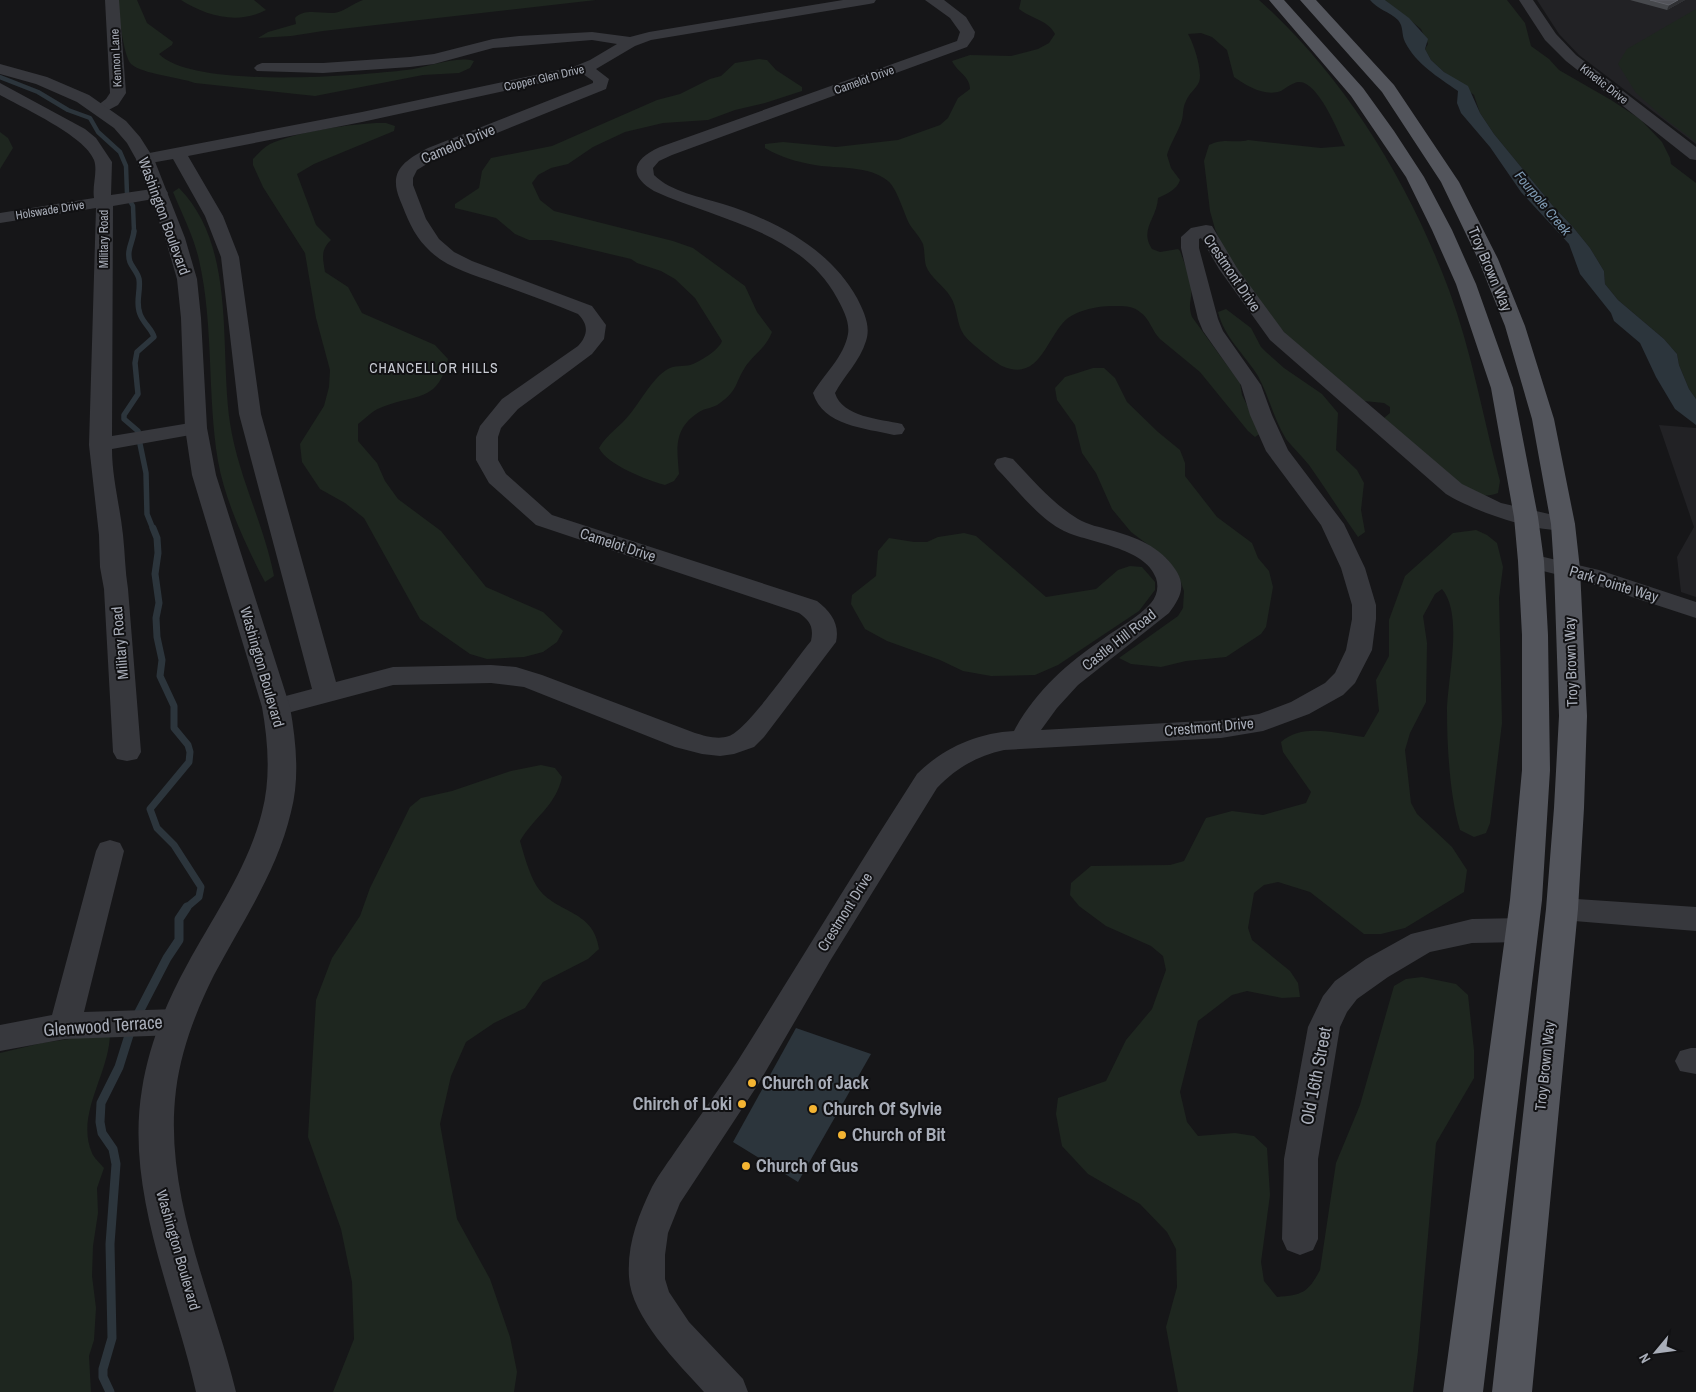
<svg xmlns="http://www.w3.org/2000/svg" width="1696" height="1392" font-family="'Archivo Narrow',sans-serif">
<rect width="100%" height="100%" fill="#161618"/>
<g fill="#222225">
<polygon points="1537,0 1696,0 1696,144 1579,55 1559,34"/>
<polygon points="1659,425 1696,428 1696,597 1681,592 1677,557 1694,527"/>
</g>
<g fill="#1e261f">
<path d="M118 0H137L147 23 173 42 172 45 159 54C193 89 357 76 406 70 425 68 457 55 474 61L470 68 459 73 423 75 315 96 195 83C179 77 142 74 131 64 123 55 119 13 118 0Z"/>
<path d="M181 0H254L266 10C238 25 206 16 181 0Z"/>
<path d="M363 0H596L323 31 291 36 258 38 268 32 296 24 295 18C304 8 322 14 334 13 344 12 353 3 363 0Z"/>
<path d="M1021 0H1259C1345 77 1409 183 1449 290 1472 352 1483 418 1500 481L1498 493C1492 495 1486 497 1479 494 1447 481 1410 442 1384 418L1390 413V407L1384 403 1364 401 1290 339 1273 319 1226 254 1215 229 1210 211 1204 161 1209 145C1225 137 1235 144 1248 140L1321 148 1345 146C1338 131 1317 79 1298 82 1292 83 1286 88 1281 91 1265 97 1247 86 1234 77L1227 50 1212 37 1201 33 1188 34C1194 44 1203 72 1199 82 1196 89 1189 93 1186 101 1182 108 1184 116 1181 123 1177 134 1170 144 1167 155L1171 168 1180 180C1177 190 1166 194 1158 198 1157 219 1139 229 1152 249L1160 252 1178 249 1180 251C1184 262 1189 274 1191 286 1193 299 1187 303 1192 317L1240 383 1242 395 1261 433 1255 437 1248 431 1200 372 1160 339C1152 331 1150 319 1140 312 1132 305 1122 306 1111 306 1098 306 1079 310 1068 318 1046 336 1041 383 1002 366 993 361 970 343 964 335 956 324 958 307 950 296 944 286 930 277 926 266 924 259 925 251 923 244 920 237 914 231 910 225 904 214 897 188 888 181 869 165 838 169 815 165 797 162 780 157 765 148V144L783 142 836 147 898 140 940 125 948 118 958 98 970 89C970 76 957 72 952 61L970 55 1011 56 1038 49 1049 43 1055 34C1048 20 1030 18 1019 9Z"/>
<polygon points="1385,0 1507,0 1525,23 1531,46 1549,59 1559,70 1611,100 1640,119 1662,142 1670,158 1671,164 1696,183 1696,399 1689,389 1679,365 1677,354 1664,339 1618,300 1605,284 1604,271 1590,248 1573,227 1553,206 1494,134 1480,113 1474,95 1444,72 1431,60 1425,49 1428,44 1421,29"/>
<polygon points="1696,9 1696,142 1664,118 1636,93 1618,64 1627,49"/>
<path d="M759 59 767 60 776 70 802 87V91L765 103 735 110 708 120 663 123 625 132 593 147 568 164 551 168 538 175 532 183 540 200 554 211 673 241 693 248 745 286 757 312 772 332C765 350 753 354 744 369 735 384 737 391 720 403 714 408 705 408 699 412 673 429 677 448 679 474L674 481 665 485C647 480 607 465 599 448 607 434 621 426 630 414 641 401 654 375 670 368 677 365 686 367 693 364 702 360 719 350 722 341L695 298 675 279 661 271 637 263 631 259 551 240H529L515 234 496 218 455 208V204L479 188 482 171 491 158 552 146 657 100 680 94 710 79 721 76 735 63Z"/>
<path d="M386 123 395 126 394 131 314 164 297 174 316 225 331 240C320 250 323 259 325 272L348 287 362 313 435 345 448 359C438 404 415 393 380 408 372 411 365 419 358 424V441L377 463 385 481 398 499 441 531 486 587 543 612 563 631 557 642 543 652 524 657 487 659 470 654 420 619 364 518 345 503 320 489 302 462 300 444 324 406 329 387 330 370 316 318 305 253 263 187 253 165V159C258 154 263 148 270 144 294 132 359 122 386 123Z"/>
<polygon points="0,132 8,138 13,148 0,169"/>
<path d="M179 188C237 247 219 347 230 423 238 476 264 524 274 576L265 582C246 546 225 501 218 461 207 394 214 326 199 260 194 237 182 214 173 192Z"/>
<path d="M1226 309 1251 328 1261 347 1266 352 1284 368 1322 394 1338 413 1336 450 1357 470 1364 483 1361 510 1365 532 1358 537C1341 513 1326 489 1309 465 1302 456 1293 448 1286 439 1274 420 1269 396 1258 376 1245 355 1224 337 1218 312Z"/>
<polygon points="1093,368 1104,368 1115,378 1127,402 1158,432 1180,450 1185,463 1185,476 1217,517 1252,543 1258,558 1269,571 1273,587 1266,627 1261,634 1226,657 1186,661 1161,667 1131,664 1119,658 1178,616 1183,608 1184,591 1178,574 1167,559 1131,532 1112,509 1096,473 1082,453 1075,425 1057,400 1055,388 1065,377"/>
<path d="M1476 530 1487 535 1497 543 1503 567 1499 598 1502 723 1490 823 1486 833 1474 837 1460 830C1450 797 1447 748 1447 712 1447 680 1464 615 1442 589L1435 594 1423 616 1427 643 1426 702 1410 733 1405 750 1411 803 1417 814 1452 847 1467 870 1464 892 1405 928 1381 934H1364L1310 892 1278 882 1264 885 1254 893 1248 928 1252 940 1290 971 1298 983 1300 997 1282 998 1247 991 1232 995 1198 1021 1180 1092 1187 1122 1198 1136 1235 1133 1254 1136 1267 1148 1270 1195 1261 1262 1264 1281 1277 1297C1302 1295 1308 1293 1320 1270L1336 1163 1360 1105 1394 986 1406 979 1422 977 1456 984 1468 995 1474 1050V1078L1436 1143 1418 1351 1413 1392H1178L1166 1327 1177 1287 1176 1249 1167 1232 1140 1204 1088 1174 1062 1146 1056 1114 1058 1098 1106 1081 1126 1040 1152 1009 1166 970 1163 956 1151 946 1106 926 1079 906 1070 895 1071 883 1091 866 1170 865 1184 861 1206 818 1232 811 1263 815 1306 803 1311 792 1283 752 1281 742C1303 722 1337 734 1364 737L1379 711 1376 680 1389 656V620L1405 576 1453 533Z"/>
<polygon points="964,533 976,536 1046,597 1096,589 1118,570 1130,566 1142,567 1155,582 1155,590 1139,611 1058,665 1035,675 991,676 963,671 940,660 887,641 865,629 851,604 852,595 876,576 878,551 889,538 914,542 927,542 938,537"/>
<path d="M541 765 555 768 562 777C556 806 534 817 520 841 524 855 529 873 536 885 553 914 594 908 599 949L588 959 543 982 525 1008 494 1023 466 1042 451 1076 440 1124 457 1219 490 1279 510 1337 517 1372 514 1392H333L354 1339 352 1282 341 1229 308 1137 316 1000 332 958 360 916 370 888 410 807 421 798 452 791 511 771Z"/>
<path d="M110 1033C110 1073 75 1114 92 1153 94 1158 100 1163 104 1168L97 1188 98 1213 93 1246 92 1276 96 1308 94 1340 89 1356 91 1392H0V1053L42 1043Z"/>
</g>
<g fill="#2c353c">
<path d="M1370 0H1385L1409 18 1428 39 1425 49 1431 60 1444 72 1468 86 1480 113 1494 134 1553 206 1573 227 1590 248 1604 271 1605 284 1618 300 1664 339 1677 354 1679 365 1689 389 1696 399V425L1675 409 1656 377 1640 343 1614 321 1611 313 1580 274 1569 244 1521 192 1490 147 1461 113 1457 103 1458 91C1438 77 1416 64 1405 42 1401 34 1404 27 1398 20 1390 12 1377 9 1370 0Z"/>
<polygon points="796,1028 871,1054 798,1182 733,1142"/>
</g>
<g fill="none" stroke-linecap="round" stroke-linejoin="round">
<g stroke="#2c353c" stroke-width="4.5">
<polyline points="0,77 38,92 68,110 90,118 98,132 120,152 126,166 127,194"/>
<polyline points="130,201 133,206 134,232"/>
</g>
<g stroke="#2c353c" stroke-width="5.5">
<path d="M134 231C133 242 126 250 130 262 132 267 138 273 139 279 141 291 135 302 140 314 143 323 152 329 154 337L137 352 135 363 138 394 124 415V419L138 431"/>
<polyline points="140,444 146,473 147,514 153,529"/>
</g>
<polyline stroke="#2c353c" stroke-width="7" points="153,528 157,538 158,553 155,574 159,603 156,618 157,637 162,660 160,676 174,706 174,728 188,745 190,752 189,762 150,809 157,828 174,845 201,887 199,897 186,908"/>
<g stroke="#2c353c" stroke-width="9">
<polyline points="139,1012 167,958 179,940 179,919 187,907"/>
<polyline points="110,1392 103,1377 103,1369 112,1338 110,1244 116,1164 113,1149 102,1133 100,1122 101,1103 119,1067 130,1032"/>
</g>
<g fill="#37383d" fill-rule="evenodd">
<polygon points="105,0 119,0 126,93 118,105 101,114 95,112 93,109 106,99 110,93"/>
<path d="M843 0H876L874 3 869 4 651 40 635 46 596 69 609 79 606 89 440 156 417 170 413 178V185L426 219 439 239 454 252 472 261 592 306 606 325 604 339 592 354 518 409 501 428 498 437V460L506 474 552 515 817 601C831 612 840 624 836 642L764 737 754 747 734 754 720 756 702 754 675 747 524 687 491 683 393 685 276 716 267 713 263 707 267 701 312 689 239 414 221 257 205 216 173 159 145 164 139 163 136 159 139 155 362 112 573 67 590 60 617 44 592 40 519 46 493 48 434 64 410 67 323 73 257 71 254 68 257 65 262 63H323L410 57 434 54 493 39 519 36 592 32 630 37 649 32ZM583 74 593 81V83L428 148C404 161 388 171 400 200 407 217 413 234 426 247 444 267 471 274 496 283 524 293 551 303 578 314 589 325 588 335 578 346L502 399 480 426 476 437V460L489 483 536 525 799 613C810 621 814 627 811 641 796 659 747 730 729 736 718 740 705 736 695 733L542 675 516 667 491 665 393 667 336 682 261 414 239 257 223 216 188 156 362 122Z"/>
<path d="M925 0H944L966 17 975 32 974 37 967 47 672 155 659 161 653 168 654 175C671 192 701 197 723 204 775 220 830 249 857 298 864 312 871 326 866 341 860 361 844 376 835 393 842 417 880 419 902 424L905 429 902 434 894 435C865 428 823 426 813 393 824 374 844 357 848 334 850 322 843 309 837 298 801 231 717 220 654 191 627 175 633 159 660 147L957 41 960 32 950 18Z"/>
<polygon points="1519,0 1533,0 1556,34 1576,55 1696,147 1696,160 1690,159 1566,61 1545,40"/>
<path d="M0 83 85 129 96 138 112 162 111 195 159 188 165 189 168 193 165 197 159 198 113 206 112 436 196 422 204 423 207 428 204 433 196 434 112 449C112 478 120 506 123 535 125 553 125 571 128 589L141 752 137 759 127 761 117 759 113 752 104 589 100 567 99 535 89 445 96 208 0 223V213L94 198C92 186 98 171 94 160 85 136 23 108 0 95Z"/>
<path d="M1206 225 1212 226 1237 268 1284 332 1462 484 1501 503 1571 519 1575 524 1571 529C1543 536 1471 510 1446 494L1270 340 1219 269 1201 238 1199 239V248L1218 319 1223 331 1261 385 1272 415 1288 450 1344 524 1365 568 1376 605V619L1372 650 1355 683 1343 695 1309 714 1263 731 1221 738 1004 750C977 756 956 768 937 788L830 961 759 1083 680 1203 668 1233 665 1255V1279L669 1292 689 1322 743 1379 748 1392H704C678 1363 631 1317 629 1277 627 1244 638 1216 652 1187 659 1174 669 1161 677 1149 697 1120 718 1091 737 1062 797 966 856 869 917 774 943 748 977 733 1014 731 1034 693 1067 663 1103 639 1119 627 1138 618 1151 603 1157 596 1159 587 1156 578 1145 547 1089 543 1064 531 1038 518 1017 489 997 469L994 464 997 459 1005 457 1013 459C1033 480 1053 504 1078 519 1088 525 1100 527 1110 530 1135 537 1160 546 1175 569 1187 586 1180 598 1169 613L1078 685 1057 708 1041 730 1221 720 1259 714 1291 702 1325 683 1335 673 1346 650 1352 619V605L1341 568 1321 525 1266 451 1250 415 1241 385 1203 331 1198 319 1181 248V237L1191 228Z"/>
<polygon points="1531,554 1599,570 1696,602 1696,618 1583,581 1523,566 1519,561 1523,556"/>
<polygon points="110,840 120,843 124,851 84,1012 177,1009 188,1013 193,1022 188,1031 177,1035 65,1039 0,1051 0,1025 52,1015 96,851 100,843"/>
<polygon points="1562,898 1696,907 1696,931 1562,920 1551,917 1547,909 1551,901"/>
<polygon points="1522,918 1533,922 1537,930 1533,938 1522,942 1472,943 1430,952 1388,977 1357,999 1347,1012 1340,1027 1318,1159 1318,1239 1313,1250 1300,1255 1287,1250 1282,1239 1284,1159 1308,1027 1323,996 1335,981 1366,959 1411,934 1472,919"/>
<polygon points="1691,1048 1696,1048 1696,1074 1680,1071 1675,1061 1680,1051"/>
</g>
<path fill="#37383d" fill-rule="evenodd" d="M0 64 47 77 89 95 126 121 140 137 154 159 185 238 197 279 201 318 207 428 216 475 290 707C296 741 300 778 291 812 277 872 242 922 214 975 196 1011 181 1050 176 1090 163 1194 212 1293 236 1392H196C174 1294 125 1191 142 1089 149 1045 166 1003 187 965 214 915 248 868 262 812 271 778 268 741 262 707L192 475 185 428 181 318 177 279 165 238 136 159 127 143 114 128 77 102 36 84 0 74Z"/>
<g fill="#53555c" fill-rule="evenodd">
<polygon points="1269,0 1284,0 1363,88 1394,131 1424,177 1452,230 1476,284 1513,388 1538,517 1544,561 1548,635 1550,770 1542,900 1483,1392 1443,1392 1510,900 1522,770 1522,635 1518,561 1514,517 1491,388 1456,284 1432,230 1406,177 1351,96"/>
<polygon points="1300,0 1316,0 1394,85 1459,182 1498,259 1525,326 1554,419 1575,524 1580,569 1587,716 1584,808 1578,909 1532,1392 1492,1392 1546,909 1554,808 1559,716 1554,569 1551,524 1532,419 1505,326 1478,259 1441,182 1382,92"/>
</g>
</g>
<polygon fill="#47494d" points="1630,0 1685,0 1667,10"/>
<polygon fill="#2f3033" points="1678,0 1685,0 1667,10 1669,5"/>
<polygon fill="#525359" stroke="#5f6168" points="1650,0 1678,0 1669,5"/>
<g fill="#f4b432" stroke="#111113" stroke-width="2">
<circle cx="752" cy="1083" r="5"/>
<circle cx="742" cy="1104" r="5"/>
<circle cx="813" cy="1109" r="5"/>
<circle cx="842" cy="1135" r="5"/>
<circle cx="746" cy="1166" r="5"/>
</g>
<g text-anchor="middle" stroke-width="4" stroke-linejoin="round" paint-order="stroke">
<g font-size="12" fill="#a8adb8" stroke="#111113">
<text transform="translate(116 58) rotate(-93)" y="4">Kennon Lane</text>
<text transform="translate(544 78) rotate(-13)" y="4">Copper Glen Drive</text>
<text transform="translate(864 80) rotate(-20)" y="4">Camelot Drive</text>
<text transform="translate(1604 84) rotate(38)" y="4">Kinetic Drive</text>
<text transform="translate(50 210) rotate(-9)" y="4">Holswade Drive</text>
<text transform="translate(104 239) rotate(-90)" y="4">Military Road</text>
</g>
<g font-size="14" font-style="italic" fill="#7e9ab3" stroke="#111113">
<text transform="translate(1543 203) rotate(50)" y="5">Fourpole Creek</text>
</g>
<g font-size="14" letter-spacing="1" fill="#c9ccd4" stroke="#111113">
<text x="434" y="373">CHANCELLOR HILLS</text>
</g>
<g font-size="15" fill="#a8adb8" stroke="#111113">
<text transform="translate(458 144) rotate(-23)" y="5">Camelot Drive</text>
<text transform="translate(164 216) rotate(70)" y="5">Washington Boulevard</text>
<text transform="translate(1490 269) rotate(67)" y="5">Troy Brown Way</text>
<text transform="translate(1232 273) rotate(56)" y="5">Crestmont Drive</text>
<text transform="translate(618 545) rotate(18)" y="5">Camelot Drive</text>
<text transform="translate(1614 584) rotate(17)" y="5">Park Pointe Way</text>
<text transform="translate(1119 640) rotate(-38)" y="5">Castle Hill Road</text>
<text transform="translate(120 643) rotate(-95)" y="5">Military Road</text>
<text transform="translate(1571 662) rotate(-92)" y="5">Troy Brown Way</text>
<text transform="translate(262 667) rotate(74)" y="5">Washington Boulevard</text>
<text transform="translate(1209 727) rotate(-5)" y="5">Crestmont Drive</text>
<text transform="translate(845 912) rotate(-58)" y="5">Crestmont Drive</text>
<text transform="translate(1545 1066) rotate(-84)" y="5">Troy Brown Way</text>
<text transform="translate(178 1250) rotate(74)" y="5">Washington Boulevard</text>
</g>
<g font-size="18" fill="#a8adb8" stroke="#111113">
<text transform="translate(103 1026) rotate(-4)" y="6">Glenwood Terrace</text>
<text transform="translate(1316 1076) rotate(-79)" y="6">Old 16th Street</text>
</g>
<g font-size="18" font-weight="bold" fill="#a8adb8" stroke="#111113" text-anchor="start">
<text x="762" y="1089">Church of Jack</text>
<text x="732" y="1110" text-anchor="end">Chirch of Loki</text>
<text x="823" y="1115">Church Of Sylvie</text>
<text x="852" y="1141">Church of Bit</text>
<text x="756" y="1172">Church of Gus</text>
</g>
</g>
<g transform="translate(1656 1352) rotate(241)" stroke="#111113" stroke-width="4" paint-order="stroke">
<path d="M0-4L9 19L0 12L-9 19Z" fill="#a8adb8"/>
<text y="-8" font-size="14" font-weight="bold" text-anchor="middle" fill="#a8adb8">N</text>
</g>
</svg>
